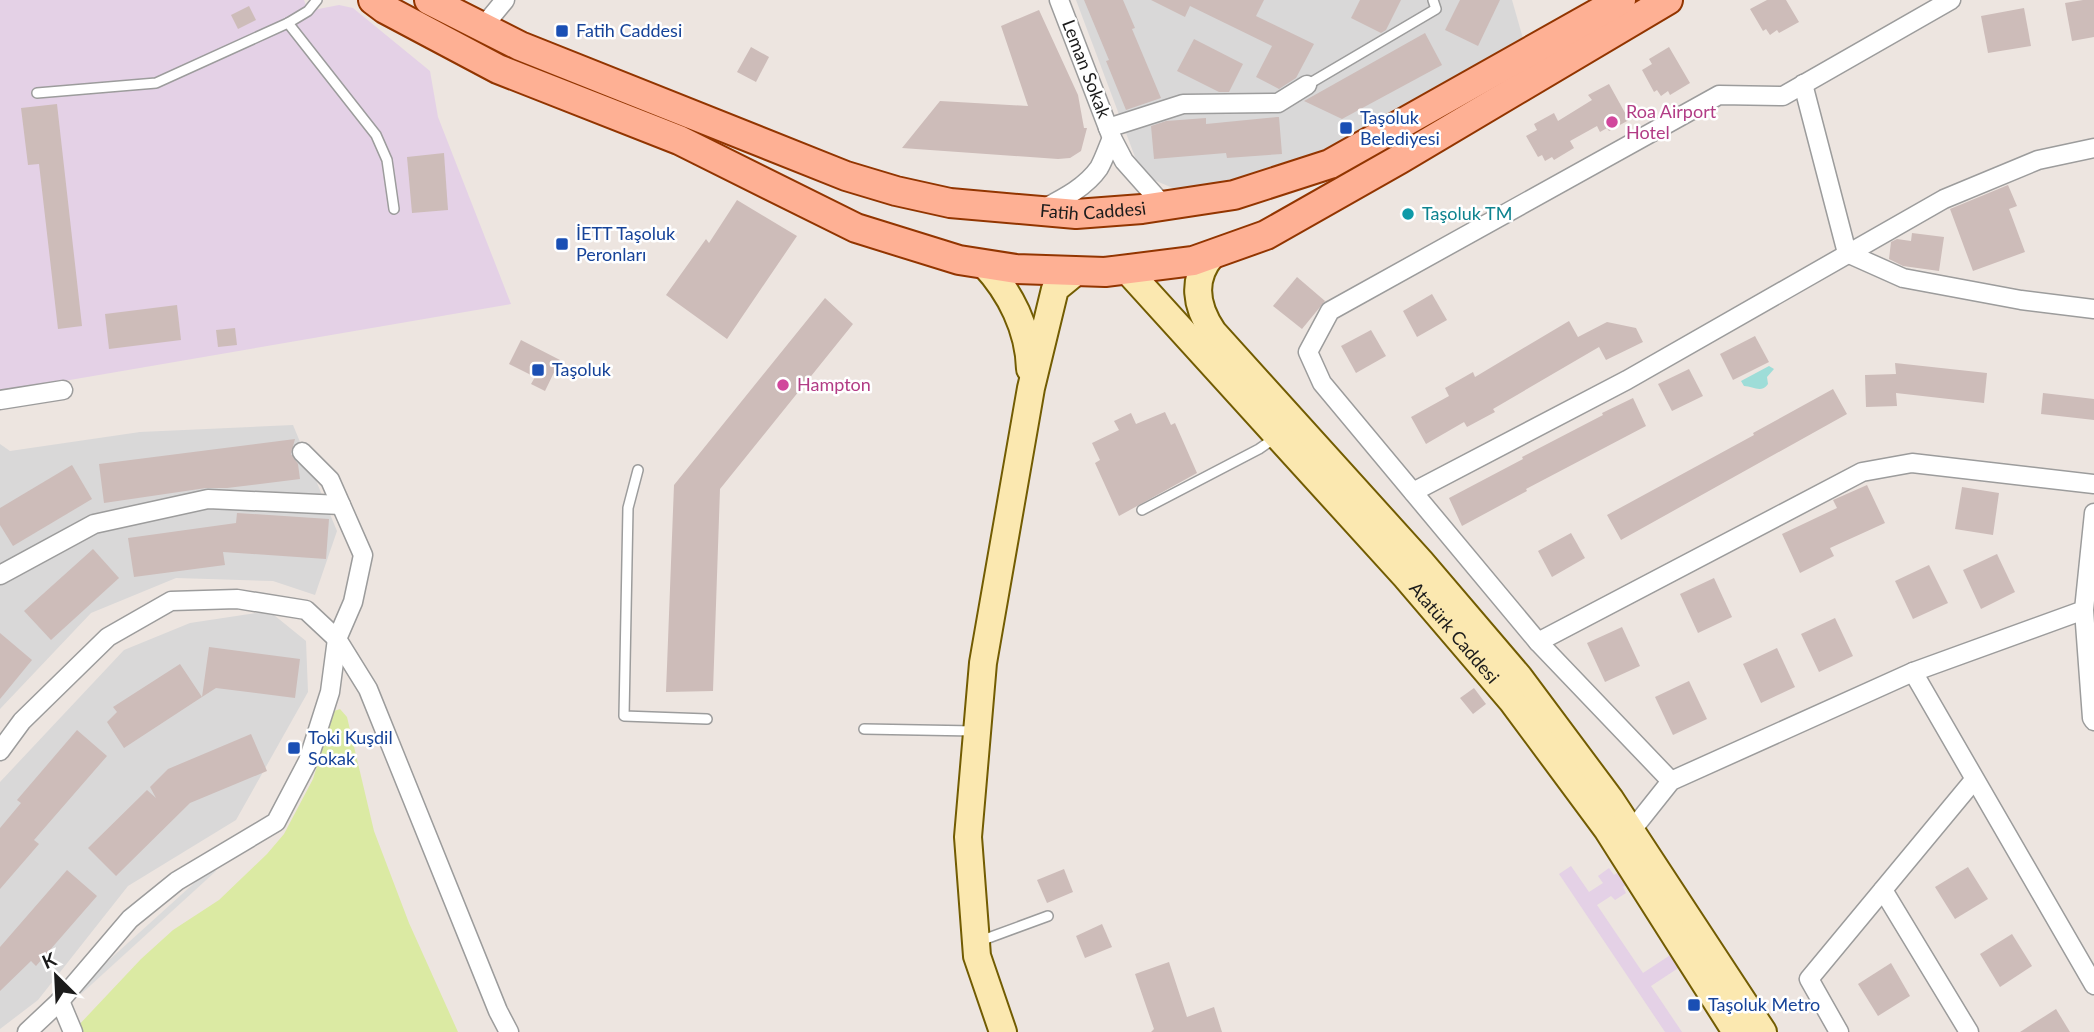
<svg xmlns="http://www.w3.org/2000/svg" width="2094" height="1032" font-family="Lato,sans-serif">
<rect width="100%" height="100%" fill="#ede5e0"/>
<g fill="#d9d8d8">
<polygon points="1076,0 1512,0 1524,42 1321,155 1203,190 1175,189 1154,180 1138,165"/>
<polygon points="293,425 337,531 315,595 273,581 176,578 91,613 0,709 0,444 10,451 140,432"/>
<polygon points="269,611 306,641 308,692 236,820 128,886 38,1000 0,1029 0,782 124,650 190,623"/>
</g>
<g fill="#e4d1e6" fill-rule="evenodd">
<polygon points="0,0 304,0 308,11 339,5 353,8 430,71 438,117 511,304 0,392"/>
<path d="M1622 834 1754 1032H1728L1734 1027 1689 961 1651 986 1682 1032H1665L1559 874 1571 866 1589 892 1603 883 1598 876 1609 868 1614 875 1627 867 1610 842ZM1635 879 1681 948 1643 973 1597 905 1611 896 1615 900 1626 893 1623 887Z"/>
</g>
<polygon fill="#dbeaa3" points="340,709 347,717 374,831 409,923 458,1032 78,1032 76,1028 141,959 173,930 219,900 267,854 284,834 313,779 334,711"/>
<polygon fill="#dbdbdb" points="212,867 216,871 81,994 77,989"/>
<path fill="#9eddd8" d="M1769 366 1774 369 1767 377 1768 384C1761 394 1753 386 1744 386L1741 381Z"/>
<g fill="#cdbcb9">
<polygon points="1084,0 1123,0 1135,28 1132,29 1161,98 1126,110 1106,61 1109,60"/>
<polygon points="1151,0 1264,0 1256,16 1314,44 1296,78 1279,89 1256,77 1272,46 1190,6 1185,17"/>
<polygon points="1360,0 1401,0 1386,30 1381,33 1351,18"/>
<polygon points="1460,0 1500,0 1478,46 1445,30"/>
<polygon points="1767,0 1786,0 1799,22 1779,33 1777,30 1770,35 1766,29 1763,31 1750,9"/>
<polygon points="2083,0 2094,0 2094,37 2072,41 2065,3"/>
<polygon points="249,6 256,20 238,29 231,15"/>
<polygon points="2024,8 2031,46 1988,53 1981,16"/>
<polygon points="1039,10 1078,95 1084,128 1087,128 1081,151 1070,158 1058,159 902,148 940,101 1028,106 1001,26"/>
<polygon points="1425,33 1442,65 1342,119 1304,101"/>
<polygon points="1194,39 1243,64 1229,92 1219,92 1177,71"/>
<polygon points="751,47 769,57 756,82 737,72"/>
<polygon points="1669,47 1690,83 1670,95 1668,91 1661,96 1657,90 1654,92 1642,70 1652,64 1649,59"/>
<polygon points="1609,84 1629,120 1609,131 1607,128 1600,132 1597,126 1570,141 1574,148 1554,160 1552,157 1545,161 1542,155 1538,157 1526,136 1537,130 1534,124 1554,113 1558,121 1592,100 1588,95"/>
<polygon points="57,104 82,326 58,329 39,164 28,165 21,108"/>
<polygon points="1277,117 1279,117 1282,154 1227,158 1226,153 1154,159 1151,126 1166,121 1206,118 1206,124"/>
<polygon points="444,153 448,210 412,213 407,157"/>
<polygon points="2008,185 2017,206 2009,209 2025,252 1973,271 1950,209"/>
<polygon points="737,200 797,236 727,339 666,295 706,239 709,243"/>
<polygon points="1912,233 1944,237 1939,271 1903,266 1889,259 1891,242 1897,239 1911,241"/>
<polygon points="1297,277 1325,301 1302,329 1273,306"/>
<polygon points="1432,294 1447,320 1417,337 1403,311"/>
<polygon points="825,298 853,324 720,489 713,691 666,692 674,485"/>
<polygon points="177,305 181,340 109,349 105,314"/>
<polygon points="1569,321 1578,337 1607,322 1636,328 1643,342 1606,360 1599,347 1493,409 1495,412 1467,427 1464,422 1426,444 1411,417 1449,396 1445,388 1473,372 1475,377"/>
<polygon points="235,328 237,345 218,347 216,330"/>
<polygon points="1371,330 1386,356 1356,373 1341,346"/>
<polygon points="1755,336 1769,362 1733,380 1720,354"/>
<polygon points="521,340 560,360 545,391 531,384 535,377 509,364"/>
<polygon points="1895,363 1987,373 1984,403 1896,393 1897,406 1866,407 1865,375 1896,374"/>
<polygon points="1689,369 1703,396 1672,411 1658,384"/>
<polygon points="1833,389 1847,414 1621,540 1607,515 1754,435 1753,433"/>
<polygon points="2043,393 2094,399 2094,420 2041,414"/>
<polygon points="1633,398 1646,426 1526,489 1527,491 1462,526 1449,498 1523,459 1522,457 1603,415 1602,413"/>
<polygon points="1165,412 1171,425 1175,423 1197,473 1119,516 1095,463 1100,460 1092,443 1119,430 1114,421 1131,413 1136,424"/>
<polygon points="295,439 291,454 298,464 300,479 227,488 206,488 104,503 99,464"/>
<polygon points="72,465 92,499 13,546 0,525 0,508"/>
<polygon points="1867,485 1885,523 1830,548 1834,556 1800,573 1782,534 1837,508 1833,500"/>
<polygon points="1962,487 1999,493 1993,535 1955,529"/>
<polygon points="237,513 329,519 326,559 223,552 225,565 134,577 128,538 236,523"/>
<polygon points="1571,533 1585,558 1552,577 1538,551"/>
<polygon points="93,549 119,578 51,640 24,611"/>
<polygon points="1997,554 2015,592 1981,609 1963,570"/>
<polygon points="1929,565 1948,603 1913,619 1895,581"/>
<polygon points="1714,578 1732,617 1698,633 1680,594"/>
<polygon points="1835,618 1853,656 1819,672 1801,634"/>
<polygon points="1622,627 1640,666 1605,682 1587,643"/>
<polygon points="0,633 32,660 0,699"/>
<polygon points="209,647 300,659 295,698 216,688 202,697"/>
<polygon points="1777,648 1795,687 1761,703 1743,664"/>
<polygon points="180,664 202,697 124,748 107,722 117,712 113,707"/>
<polygon points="1689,681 1707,719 1673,735 1655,697"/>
<polygon points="1474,688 1486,704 1473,714 1460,698"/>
<polygon points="77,730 107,756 34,840 39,844 0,889 0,828 21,803 17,800"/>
<polygon points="251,734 267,771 190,803 116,876 88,848 147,790 156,798 150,787 168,769"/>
<polygon points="1968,867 1988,899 1955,919 1935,887"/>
<polygon points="1064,869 1073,892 1047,903 1037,880"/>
<polygon points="67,870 97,896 36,966 31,961 0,991 0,947"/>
<polygon points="1102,924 1112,947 1085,958 1076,936"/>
<polygon points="2012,934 2032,966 2000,987 1980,954"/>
<polygon points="1169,962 1187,1017 1214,1007 1222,1032 1151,1032 1154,1029 1135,974"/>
<polygon points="1891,963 1910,996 1878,1016 1858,984"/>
<polygon points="2056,1009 2070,1032 2020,1032"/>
</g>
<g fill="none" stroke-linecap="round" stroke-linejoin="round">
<defs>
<g id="lane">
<polyline points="288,23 376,135 387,160 394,209"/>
<polyline points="1307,85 1436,9 1433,0"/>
<polyline points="37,93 156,83 288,23 308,11 317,0"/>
<polyline points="638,470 628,508 624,716 707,719"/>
<polyline points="1142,510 1259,449 1275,438"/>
<polyline points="864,729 974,731"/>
<polyline points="980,941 1048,916"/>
</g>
<g id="street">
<polyline points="1059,0 1112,138 1124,161 1164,206"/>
<polyline points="482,28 505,0"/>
<polyline points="1803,84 1847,253 1903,278 2021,300 2094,309"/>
<polyline points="1108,128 1183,104 1278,103 1307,85"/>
<path d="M1041 210C1062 199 1085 188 1099 168 1104 159 1108 147 1112 138"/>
<polyline points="0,400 63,390"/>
<polyline points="1413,492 1627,380 1944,199 2038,160 2094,148"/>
<polyline points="0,575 94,524 208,499 341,505"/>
<polyline points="2084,610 2092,718 2094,721"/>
<polyline points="1538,642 1862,472 1912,463 2094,484"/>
<polyline points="1913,672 2094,985"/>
<polyline points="0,751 22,721 108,637 171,601 237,599 306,610 337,639 368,689 498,1011 509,1032"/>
<polyline points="1671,781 1538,642 1322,383 1308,352 1330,311 1719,95 1783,96 1951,0"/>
<polyline points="1624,834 1632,830 1671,781 1913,672 2084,610 2094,513"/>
<polyline points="1883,890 1969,1032"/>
<polyline points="60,1001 73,1032"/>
<polyline points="27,1032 60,1001 130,919 177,881 276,822 308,761 330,692 337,639 353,602 363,555 330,480 302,452"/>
<polyline points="1839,1032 1809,979 1974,780"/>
</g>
<g id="secondary">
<path d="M1212 255C1191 279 1196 307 1213 332L1420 561 1519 677 1610 799 1763 1032"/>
<path d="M984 264C1010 292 1029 329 1030 369"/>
<path id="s1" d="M1126 269 1406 577 1512 701 1607 829 1736 1032"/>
<polyline points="1003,1032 977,956 968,837 983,663 1031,388 1055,289 1077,271"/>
</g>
<g id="primary">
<polyline points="373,0 385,9 498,69 679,140 856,228 959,260 1016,269 1105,272 1193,261 1266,235 1400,159 1668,0"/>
<path id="s2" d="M429 0 520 46 846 176 896 191 950 203 1076 214 1142 209 1234 195 1330 164 1621 0"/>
</g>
</defs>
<use href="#lane" stroke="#9c9c9c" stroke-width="12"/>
<use href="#street" stroke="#9c9c9c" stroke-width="21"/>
<use href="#secondary" stroke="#725c02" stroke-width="30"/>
<use href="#primary" stroke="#923500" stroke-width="32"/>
<use href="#lane" stroke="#fff" stroke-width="9"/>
<use href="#street" stroke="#fff" stroke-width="18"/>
<use href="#secondary" stroke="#fbe8b0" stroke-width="26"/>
<use href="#primary" stroke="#feb094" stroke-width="28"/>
</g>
<g fill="#1a4fb4" stroke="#fff" stroke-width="2.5">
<rect x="555" y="24" width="14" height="14" rx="3.5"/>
<rect x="1339" y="121" width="14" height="14" rx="3.5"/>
<rect x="555" y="237" width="14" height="14" rx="3.5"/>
<rect x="531" y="363" width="14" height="14" rx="3.5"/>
<rect x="287" y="741" width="14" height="14" rx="3.5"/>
<rect x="1687" y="998" width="14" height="14" rx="3.5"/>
</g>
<g fill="#d1479c" stroke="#fff" stroke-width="2.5">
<circle cx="1612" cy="122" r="7"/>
<circle cx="783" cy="385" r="7"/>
</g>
<circle fill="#0f9aa8" stroke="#fff" stroke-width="2.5" cx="1408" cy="214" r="7"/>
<g text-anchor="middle" stroke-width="5" stroke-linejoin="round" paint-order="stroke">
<g font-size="18" fill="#164399" stroke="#fff" text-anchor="start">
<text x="576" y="37">Fatih Caddesi</text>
<text x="1360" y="124">Taşoluk<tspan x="1360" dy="21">Belediyesi</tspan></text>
<text x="576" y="240">İETT Taşoluk<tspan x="576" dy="21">Peronları</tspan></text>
<text x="552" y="376">Taşoluk</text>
<text x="308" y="744">Toki Kuşdil<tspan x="308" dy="21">Sokak</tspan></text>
<text x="1708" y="1011">Taşoluk Metro</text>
</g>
<g font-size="18" fill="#1b1b1b" stroke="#fff">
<text transform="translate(1086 69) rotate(69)" y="6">Leman Sokak</text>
<text dy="6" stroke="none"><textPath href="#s2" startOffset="704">Fatih Caddesi</textPath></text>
<text dy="6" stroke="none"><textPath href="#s1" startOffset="490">Atatürk Caddesi</textPath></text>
</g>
<g font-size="18" fill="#b23c85" stroke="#fff" text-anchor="start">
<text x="1626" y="118">Roa Airport<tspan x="1626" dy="21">Hotel</tspan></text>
<text x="797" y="391">Hampton</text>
</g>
<g font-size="18" fill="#0d838f" stroke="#fff" text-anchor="start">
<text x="1422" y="220">Taşoluk TM</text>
</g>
</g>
<g transform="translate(56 976) rotate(336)" stroke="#ffffff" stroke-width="5" paint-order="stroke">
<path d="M0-5L12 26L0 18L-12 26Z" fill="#1b1b1b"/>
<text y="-10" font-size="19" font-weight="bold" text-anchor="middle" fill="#1b1b1b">K</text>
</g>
</svg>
